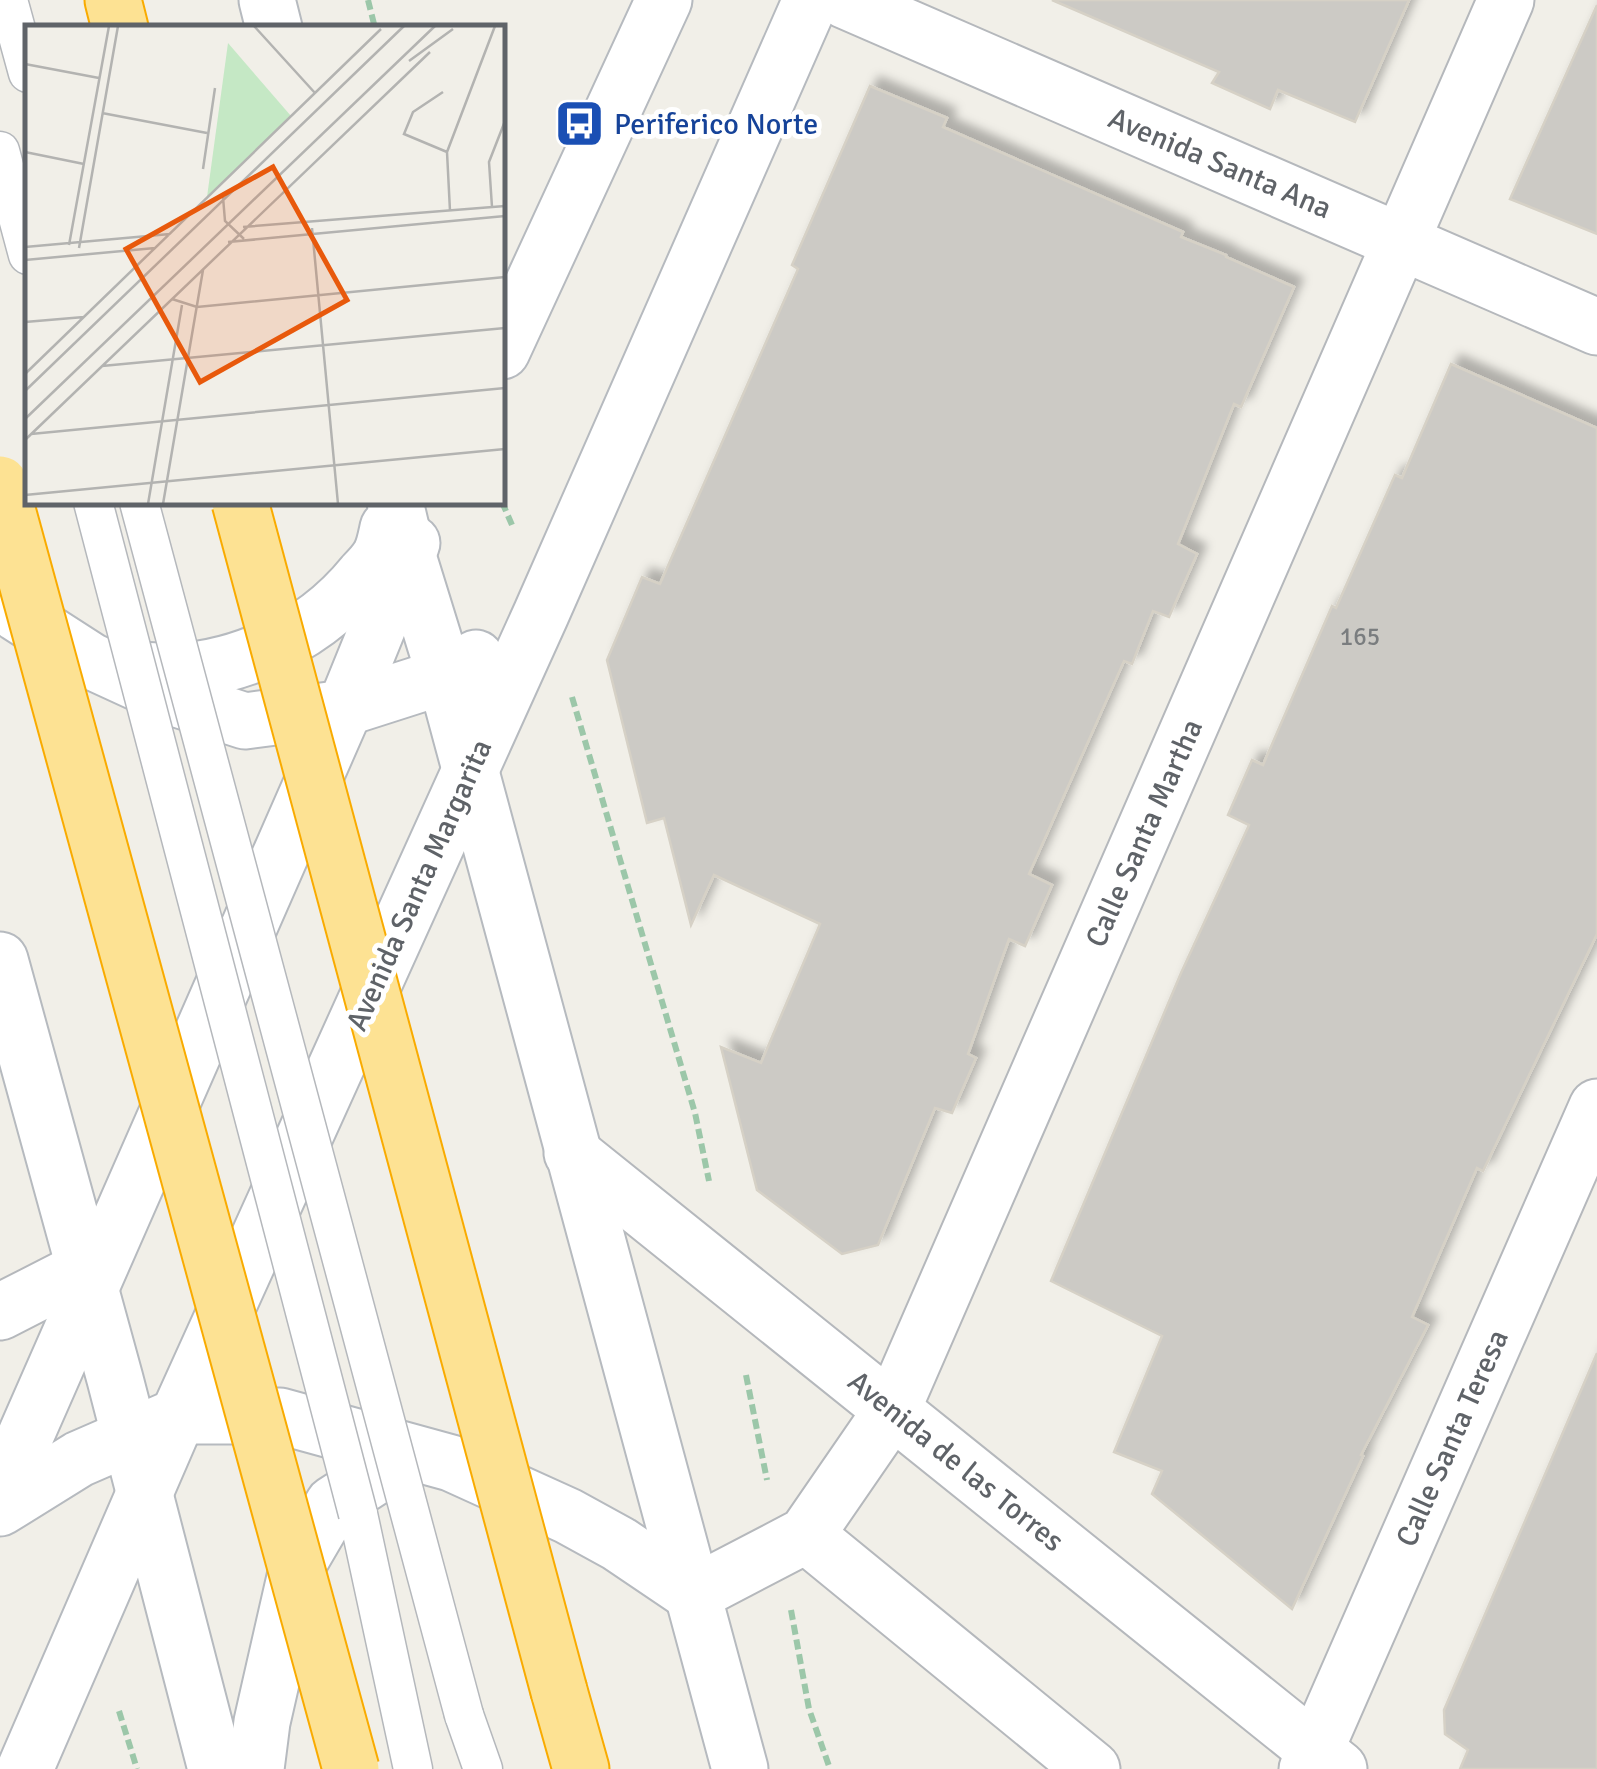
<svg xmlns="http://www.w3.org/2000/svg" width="1597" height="1769" font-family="Signika,sans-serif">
<defs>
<filter id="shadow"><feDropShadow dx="9" dy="-9" stdDeviation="5" flood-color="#0004"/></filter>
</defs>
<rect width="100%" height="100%" fill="#f1efe8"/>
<g fill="#cccac5" stroke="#d6d1c6" stroke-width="2.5" filter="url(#shadow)">
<polygon points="1052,0 1409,0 1355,122 1278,90 1270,109 1212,83 1219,72"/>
<polygon points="1597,5 1597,234 1510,199"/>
<polygon points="870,86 947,118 943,127 1183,232 1181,237 1226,255 1226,257 1294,287 1241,407 1234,404 1178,544 1197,554 1169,617 1153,611 1132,664 1124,661 1029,874 1052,885 1025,946 1009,939 968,1054 976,1058 952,1113 935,1108 878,1245 842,1254 757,1190 721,1047 761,1063 820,924 714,875 691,925 664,818 647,823 607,660 642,577 660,584 798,269 792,265"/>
<polygon points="1451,364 1597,428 1597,934 1483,1171 1477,1168 1412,1317 1428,1325 1361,1455 1363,1456 1292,1609 1152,1494 1162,1471 1114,1452 1162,1336 1051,1281 1181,973 1249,825 1228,815 1252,760 1263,765 1332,606 1336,608 1395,475 1402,478"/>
<polygon points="1597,1353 1597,1769 1460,1769 1468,1750 1445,1734 1444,1710"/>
</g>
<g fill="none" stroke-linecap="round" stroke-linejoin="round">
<defs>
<g id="lane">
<polyline points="8,0 28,73"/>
<polyline points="0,151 28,255"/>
<polyline points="358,1514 413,1769"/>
<polyline points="464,1715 483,1769"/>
</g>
<g id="street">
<polyline points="844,0 1597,327"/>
<polyline points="572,1153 1339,1769"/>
<polyline points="0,1312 84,1269"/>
<polyline points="806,1535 1092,1769"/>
<polyline points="693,1594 806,1535 892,1410 1506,0"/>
<polyline points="1307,1769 1597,1107"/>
</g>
<g id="secondary">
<polyline points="267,0 274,28"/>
<polyline points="502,351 664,0"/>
<polyline points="395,502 407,553 445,676 740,1769"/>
<polyline points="0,599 18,614 91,661 165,695 245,721 345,708 445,676 476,658"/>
<path d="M129 668C216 683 309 643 364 575 369 570 375 564 379 557 384 549 386 537 388 528"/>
<polyline points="0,960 115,1379 216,1769"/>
<polyline points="0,1494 345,708 412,543"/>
<polyline points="0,1508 79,1459 178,1416 280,1416 451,1463 568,1516 619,1544 693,1594"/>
<polyline points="25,1769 178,1416 541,614 811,0"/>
<polyline points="256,1769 262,1722 298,1564 333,1504 387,1469 399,1468"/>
</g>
<g id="highway">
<polyline points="113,0 120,28"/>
<polyline points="559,1691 581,1769"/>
</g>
</defs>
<use href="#lane" stroke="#b5b8bc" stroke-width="41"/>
<use href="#street" stroke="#b5b8bc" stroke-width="59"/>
<use href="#secondary" stroke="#b6babf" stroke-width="59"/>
<use href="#highway" stroke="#f9ab00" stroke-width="59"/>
<g stroke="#9cc7a9" stroke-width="6" stroke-dasharray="10 5" stroke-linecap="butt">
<polyline points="368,0 375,28"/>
<polyline points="502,502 512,525"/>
<polyline points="572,697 695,1113 709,1181"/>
<polyline points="746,1375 767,1480"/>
<polyline points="791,1610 809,1709 830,1769"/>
<polyline points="119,1711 137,1769"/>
</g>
<use href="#lane" stroke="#fff" stroke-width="38"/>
<use href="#street" stroke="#fff" stroke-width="55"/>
<use href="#secondary" stroke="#fff" stroke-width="55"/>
<use href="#highway" stroke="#fde293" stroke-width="55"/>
<defs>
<g id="lane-bridge">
<polyline points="93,502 358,1514"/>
<polyline points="139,502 464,1715"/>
</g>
<g id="highway-bridge">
<polyline points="0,484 351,1769"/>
<polyline points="240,502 559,1691"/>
</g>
</defs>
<use href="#lane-bridge" stroke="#b5b8bc" stroke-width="41" stroke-linecap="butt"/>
<use href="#highway-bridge" stroke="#f9ab00" stroke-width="59" stroke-linecap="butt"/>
<use href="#lane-bridge" stroke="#fff" stroke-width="38"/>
<use href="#highway-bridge" stroke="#fde293" stroke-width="55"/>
</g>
<defs>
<symbol id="bus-square" viewBox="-11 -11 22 22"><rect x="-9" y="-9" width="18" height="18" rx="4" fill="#1a4fb4" stroke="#fff"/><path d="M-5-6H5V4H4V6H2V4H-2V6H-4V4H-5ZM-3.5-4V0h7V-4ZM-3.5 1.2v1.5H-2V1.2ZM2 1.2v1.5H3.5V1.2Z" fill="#fff"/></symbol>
</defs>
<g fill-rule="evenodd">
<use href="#bus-square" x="552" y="96" width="55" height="55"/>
</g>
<g text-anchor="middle" stroke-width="10" stroke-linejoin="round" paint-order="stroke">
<g font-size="25" fill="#7a7d7f">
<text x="1360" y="645">165</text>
</g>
<g font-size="30" fill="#164399" stroke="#fff" text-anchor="start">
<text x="614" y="134">Periferico Norte</text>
</g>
<g font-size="30" fill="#5f6368" stroke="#fff">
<text transform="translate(1220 163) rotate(23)" y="10">Avenida Santa Ana</text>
<text transform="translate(1144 833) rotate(-66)" y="10">Calle Santa Martha</text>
<text transform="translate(419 885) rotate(-66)" y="10">Avenida Santa Margarita</text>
<text transform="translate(1452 1438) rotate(-66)" y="10">Calle Santa Teresa</text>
<text transform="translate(956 1461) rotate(39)" y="10">Avenida de las Torres</text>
</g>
</g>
<g transform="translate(25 25)">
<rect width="480" height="480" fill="#f1efe8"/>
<path d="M203 18 266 91 182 172Z" fill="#c5e8c5"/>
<path fill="none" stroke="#b3b3b1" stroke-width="2.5" d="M229 1 290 68M384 36 428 4M0 39 74 53M418 67 388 87 379 109 422 127M77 88 182 108M0 127 59 139M178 144 190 63M198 172 200 196 219 214M467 182 464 137 480 96M425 186 422 127 470 1M218 202 480 181M287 203 313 479M203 217 480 191M44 220 84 1M0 222 145 209M54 223 93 1M0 235 130 223M147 274 172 282 480 252M0 297 59 292M77 341 480 303M0 349 356 4M0 366 379 1M0 394 410 1M6 409 480 363M0 415 405 27M0 470 480 424M123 479 157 280M138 479 178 245"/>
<path fill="#e8590c" fill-opacity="0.15" stroke="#e8590c" stroke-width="5" d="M248 142 322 275 175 357 101 224Z"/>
<rect width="480" height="480" fill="none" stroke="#5f6368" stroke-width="5"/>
</g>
</svg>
